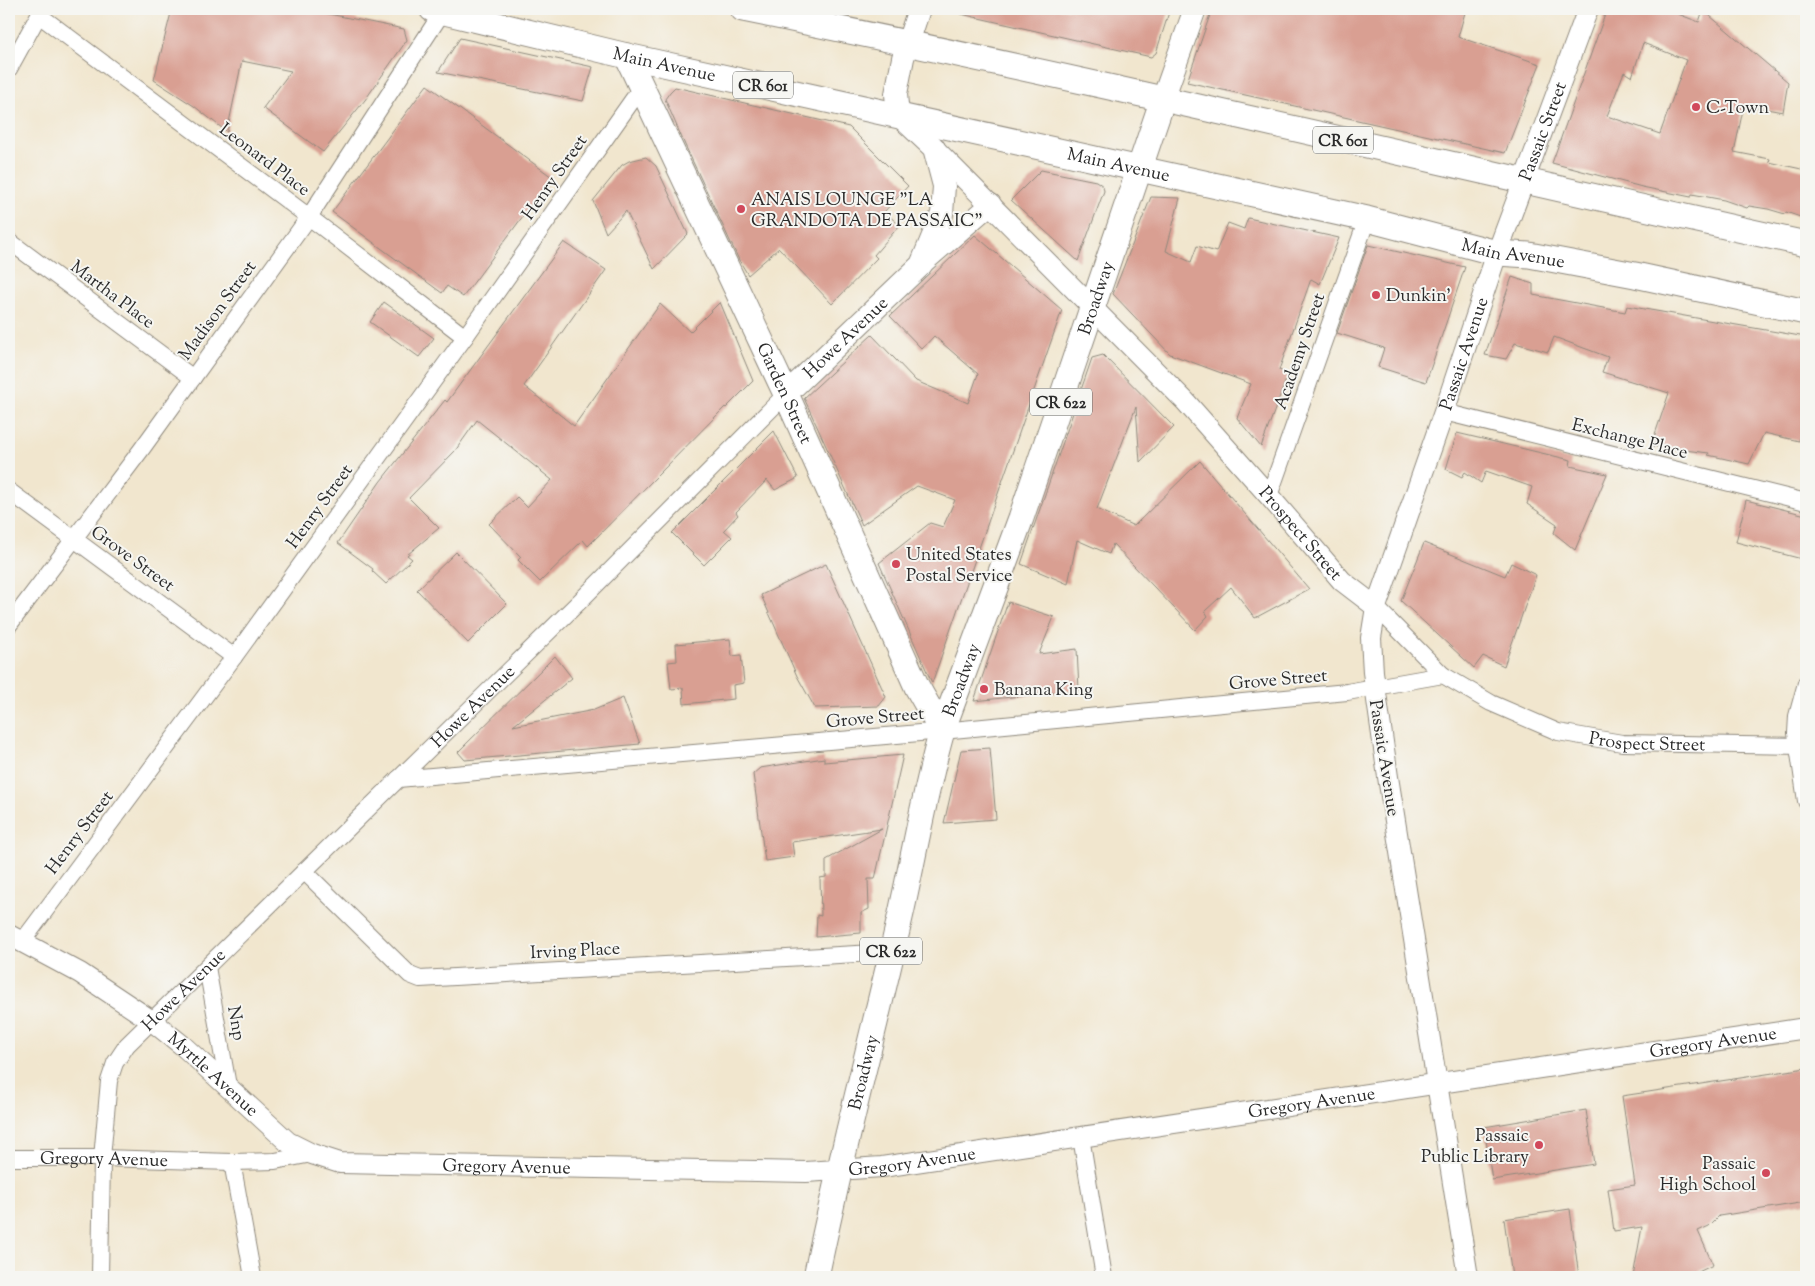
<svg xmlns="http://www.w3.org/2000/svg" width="1815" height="1286" font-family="'Sorts Mill Goudy',serif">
<rect width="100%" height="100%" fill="#f6f6f2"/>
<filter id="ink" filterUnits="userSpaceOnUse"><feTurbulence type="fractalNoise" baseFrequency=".02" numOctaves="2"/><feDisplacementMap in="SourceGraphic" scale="10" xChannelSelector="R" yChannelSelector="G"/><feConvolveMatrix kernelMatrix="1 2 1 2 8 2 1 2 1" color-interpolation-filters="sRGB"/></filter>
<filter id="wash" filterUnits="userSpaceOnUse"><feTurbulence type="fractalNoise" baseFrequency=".0096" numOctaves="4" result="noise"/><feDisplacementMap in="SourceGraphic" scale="20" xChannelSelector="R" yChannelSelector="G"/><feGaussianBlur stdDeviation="1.12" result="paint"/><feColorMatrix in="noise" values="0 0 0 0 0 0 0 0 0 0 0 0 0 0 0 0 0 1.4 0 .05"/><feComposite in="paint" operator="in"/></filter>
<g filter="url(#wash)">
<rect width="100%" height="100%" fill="#f1e6ce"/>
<g id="blocks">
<g fill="#d99f92" fill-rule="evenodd">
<polygon points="172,9 304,9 404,29 407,40 365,100 323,152 263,108 291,71 242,61 227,132 194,106 154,80"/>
<polygon points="962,9 1170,9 1156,53 1151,57 961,14"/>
<polygon points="1212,9 1466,9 1458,37 1540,64 1505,153 1187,82"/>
<path d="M1607 9H1665L1699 22 1703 10 1788 82 1783 112 1744 105 1734 152 1770 159 1769 162 1806 170V219L1786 212 1785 214 1768 209 1749 206 1747 208 1724 200 1692 194 1691 197 1642 187 1552 163ZM1643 43 1686 60 1660 134 1607 116 1624 72 1632 77Z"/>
<polygon points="460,38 593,67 583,101 438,72"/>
<polygon points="427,85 552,177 463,297 447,286 442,293 332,212"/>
<polygon points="675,87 849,127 908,186 884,212 900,225 874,255 877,258 832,304 779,248 748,275 739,260 685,145 665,99 670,92"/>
<polygon points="646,157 656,166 688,234 654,269 626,211 606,233 593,201 622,165 629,161"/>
<polygon points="1041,170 1096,181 1103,186 1104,191 1078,261 1011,200"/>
<polygon points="1151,197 1180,198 1166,251 1191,262 1197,246 1216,252 1228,223 1244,229 1248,218 1339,238 1320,284 1311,279 1279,370 1288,374 1261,447 1237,418 1251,384 1170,354 1113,294"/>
<polygon points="975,235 1062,310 932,683 879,563 930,523 943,527 955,500 917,486 862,525 804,398 872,335 916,381 968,403 978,374 934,336 922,349 890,316"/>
<polygon points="564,242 606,270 524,386 574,426 660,304 690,332 720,302 753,381 726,408 725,407 588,546 583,540 540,582 518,560 521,557 489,524 517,497 527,507 552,480 477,420 455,451 409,498 439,528 407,555 412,559 386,584 372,571 373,569 338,543 380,482 445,400 447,402"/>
<polygon points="1368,245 1465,267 1426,382 1378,367 1384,348 1337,333"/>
<polygon points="1512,277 1533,284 1533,295 1625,312 1627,306 1806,337 1806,417 1799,441 1764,433 1749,464 1708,455 1709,453 1651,446 1669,393 1602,372 1608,357 1554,337 1548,352 1515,343 1506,359 1485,355"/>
<polygon points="384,302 434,338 419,357 370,322"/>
<polygon points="1103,355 1174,427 1140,462 1136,407 1097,509 1134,526 1200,461 1309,589 1255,618 1231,587 1205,611 1208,616 1195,630 1113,544 1109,554 1077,540 1068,584 1021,564 1092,358"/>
<polygon points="774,431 798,478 775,490 767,480 736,512 738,515 724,530 732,537 704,565 672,533"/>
<polygon points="1457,433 1571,460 1570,466 1607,474 1575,550 1554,533 1557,524 1527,504 1532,487 1486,471 1481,483 1465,472 1462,477 1446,469"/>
<polygon points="1746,500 1806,515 1806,560 1736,542"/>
<polygon points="1424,543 1505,576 1511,563 1536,575 1504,666 1483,656 1474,668 1401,601"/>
<polygon points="456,552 507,604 468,643 417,590"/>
<polygon points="826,564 886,697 879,706 815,708 797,676 761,595"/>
<polygon points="1008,602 1054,617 1039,654 1077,649 1079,690 974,701"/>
<polygon points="730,639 732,656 741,655 744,683 733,685 734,699 684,704 683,688 671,689 668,662 677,661 676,644"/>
<polygon points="555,656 572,678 513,726 594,710 623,698 640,744 465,760 458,752"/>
<polygon points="990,748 996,819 944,823 961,750"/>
<polygon points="903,755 875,879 868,879 869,909 861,913 861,933 816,937 817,915 821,916 820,878 826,877 826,860 882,829 792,842 794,857 765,861 753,774 760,768 824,758 824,762"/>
<polygon points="1806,1068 1806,1202 1719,1216 1709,1226 1698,1231 1713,1265 1688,1277 1633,1277 1642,1227 1614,1231 1608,1189 1635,1185 1622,1096"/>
<polygon points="1586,1110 1594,1164 1492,1180 1484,1127"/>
<polygon points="1570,1209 1579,1277 1512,1277 1504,1219"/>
</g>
</g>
</g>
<g filter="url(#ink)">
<use href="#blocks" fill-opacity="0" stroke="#8e887c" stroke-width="1"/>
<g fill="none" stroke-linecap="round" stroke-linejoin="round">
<defs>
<g id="minor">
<polyline points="39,15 309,217 465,337"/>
<polyline points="9,69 42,9"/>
<polyline points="9,241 193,378"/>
<polyline points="1444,412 1806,502"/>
<polyline points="9,491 234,657"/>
<polyline points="1269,496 1367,219"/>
<path id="s1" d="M1376 607 1443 675 1491 703 1558 732 1622 743 1806 746"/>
<polyline points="9,625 141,450 309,217 443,11 443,9"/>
<polyline points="1806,683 1797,716 1796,733 1806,801"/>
<polyline points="398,779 942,731 1347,692 1443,675"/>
<polyline points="304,871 410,975 420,979 891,952"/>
<polyline points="22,942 234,657 465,337 641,88"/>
<polyline points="207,967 228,1086"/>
<polyline points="1081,1137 1104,1277"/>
<path id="s2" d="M9 1158H102L232 1162 275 1161 312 1154"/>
<polyline points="232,1162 253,1277"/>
<path id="s3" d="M100 1277 102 1158 109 1081 115 1063 127 1045 579 602 786 394"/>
</g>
<g id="tertiary">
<path id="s4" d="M934 148 1185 401 1269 496 1342 581 1376 607"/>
<polyline points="921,265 991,204"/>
<path id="s5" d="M9 935 80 973 152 1021 182 1045 288 1142 312 1154 340 1163 806 1172 882 1167 1806 1028"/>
<path id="s6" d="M1468 1277 1388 777 1373 672 1371 638 1376 607 1444 412 1497 253 1588 9"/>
</g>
<g id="secondary">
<polyline points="1163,99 1195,9"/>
<path id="s7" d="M786 394 921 265 942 214 944 186 934 148 899 115 897 105 896 94 903 58 919 9"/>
</g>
<g id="primary">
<path id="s8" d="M432 9 627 56 1367 219 1497 253 1529 255 1635 275 1806 312"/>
<path d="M743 9C1099 81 1452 166 1806 244"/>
<path id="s9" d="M627 56 786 394 917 687 942 731"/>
<path id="s10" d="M816 1277C841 1154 874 1032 902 909 915 850 925 790 942 731L1021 518 1163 99"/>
</g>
</defs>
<use href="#minor" stroke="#8e887c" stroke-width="18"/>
<use href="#tertiary" stroke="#8e887c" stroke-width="22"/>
<use href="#secondary" stroke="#8e887c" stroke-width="24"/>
<use href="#primary" stroke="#8e887c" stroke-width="27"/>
<use href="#minor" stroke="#fff" stroke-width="16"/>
<use href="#tertiary" stroke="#fff" stroke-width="20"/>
<use href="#secondary" stroke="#fff" stroke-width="22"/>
<use href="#primary" stroke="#fff" stroke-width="25"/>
</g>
</g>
<g fill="#d1495b" stroke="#f6f6f2" stroke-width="2">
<circle cx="1696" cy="107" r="5"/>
<circle cx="741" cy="209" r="5"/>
<circle cx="1376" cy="295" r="5"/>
<circle cx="896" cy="564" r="5"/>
<circle cx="984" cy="689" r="5"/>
<circle cx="1539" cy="1145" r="5"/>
<circle cx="1766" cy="1173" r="5"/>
</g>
<g text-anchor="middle" stroke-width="4" stroke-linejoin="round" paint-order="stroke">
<g fill="#f6f6f2" stroke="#686867" stroke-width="1">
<rect x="733" y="71.5" width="60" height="27" rx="4"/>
<rect x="1313" y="126.5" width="60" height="27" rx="4"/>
<rect x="1030" y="388.5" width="62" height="27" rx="4"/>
<rect x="860" y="937.5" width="62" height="27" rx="4"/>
</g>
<g font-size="16" font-weight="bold" fill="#2b2b2b">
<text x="763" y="91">CR 601</text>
<text x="1343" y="146">CR 601</text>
<text x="1061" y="408">CR 622</text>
<text x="891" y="957">CR 622</text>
</g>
<g font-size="18" fill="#2b2b2b" stroke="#f6f6f2">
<text dy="6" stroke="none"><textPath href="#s8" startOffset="239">Main Avenue</textPath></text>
<text dy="6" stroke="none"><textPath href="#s6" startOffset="1182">Passaic Street</textPath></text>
<text transform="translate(265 159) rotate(37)" y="6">Leonard Place</text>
<text dy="6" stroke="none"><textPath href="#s8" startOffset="704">Main Avenue</textPath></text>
<text transform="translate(554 177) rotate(-55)" y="6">Henry Street</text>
<text dy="6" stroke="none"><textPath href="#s8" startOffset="1109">Main Avenue</textPath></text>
<text transform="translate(113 294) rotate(37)" y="6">Martha Place</text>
<text dy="6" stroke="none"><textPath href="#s10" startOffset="1020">Broadway</textPath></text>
<text transform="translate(217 310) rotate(-54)" y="6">Madison Street</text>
<text dy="6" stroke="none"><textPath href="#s7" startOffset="82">Howe Avenue</textPath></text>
<text transform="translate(1299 351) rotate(-71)" y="6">Academy Street</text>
<text dy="6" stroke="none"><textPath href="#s6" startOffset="946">Passaic Avenue</textPath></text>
<text dy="6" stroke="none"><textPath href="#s9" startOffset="372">Garden Street</textPath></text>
<text transform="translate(1630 438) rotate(14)" y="6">Exchange Place</text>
<text transform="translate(319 506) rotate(-54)" y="6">Henry Street</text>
<text dy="6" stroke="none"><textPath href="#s4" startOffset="532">Prospect Street</textPath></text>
<text transform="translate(133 558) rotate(36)" y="6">Grove Street</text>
<text transform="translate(1278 679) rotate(-5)" y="6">Grove Street</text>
<text dy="6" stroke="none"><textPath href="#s10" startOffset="615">Broadway</textPath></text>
<text dy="6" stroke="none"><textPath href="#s3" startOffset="721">Howe Avenue</textPath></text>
<text transform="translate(875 717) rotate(-5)" y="6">Grove Street</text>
<text dy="6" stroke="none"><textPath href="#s1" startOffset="314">Prospect Street</textPath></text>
<text transform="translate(1385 758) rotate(81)" y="6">Passaic Avenue</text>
<text transform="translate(79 832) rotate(-53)" y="6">Henry Street</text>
<text transform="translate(575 950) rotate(-3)" y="6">Irving Place</text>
<text dy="6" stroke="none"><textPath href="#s3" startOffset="316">Howe Avenue</textPath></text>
<text transform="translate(237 1023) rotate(80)" y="6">Nnp</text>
<text dy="6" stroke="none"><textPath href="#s5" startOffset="1788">Gregory Avenue</textPath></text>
<text dy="6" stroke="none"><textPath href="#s10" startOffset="210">Broadway</textPath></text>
<text dy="6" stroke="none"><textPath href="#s5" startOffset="248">Myrtle Avenue</textPath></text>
<text dy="6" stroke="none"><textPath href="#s5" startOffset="1382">Gregory Avenue</textPath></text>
<text dy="6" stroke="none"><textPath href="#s2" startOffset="95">Gregory Avenue</textPath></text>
<text dy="6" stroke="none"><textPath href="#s5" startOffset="978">Gregory Avenue</textPath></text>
<text dy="6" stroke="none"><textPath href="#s5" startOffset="572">Gregory Avenue</textPath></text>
</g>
<g font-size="18" fill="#2b2b2b" stroke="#f6f6f2" text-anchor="start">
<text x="1706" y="113">C-Town</text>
<text x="751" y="205">ANAIS LOUNGE "LA<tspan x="751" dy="21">GRANDOTA DE PASSAIC"</tspan></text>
<text x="1386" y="301">Dunkin'</text>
<text x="906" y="560">United States<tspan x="906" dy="21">Postal Service</tspan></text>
<text x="994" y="695">Banana King</text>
<text x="1529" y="1141" text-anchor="end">Passaic<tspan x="1529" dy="21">Public Library</tspan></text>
<text x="1756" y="1169" text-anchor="end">Passaic<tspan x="1756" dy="21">High School</tspan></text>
</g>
</g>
<rect width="1815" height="1286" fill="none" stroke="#f6f6f2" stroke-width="30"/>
</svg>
